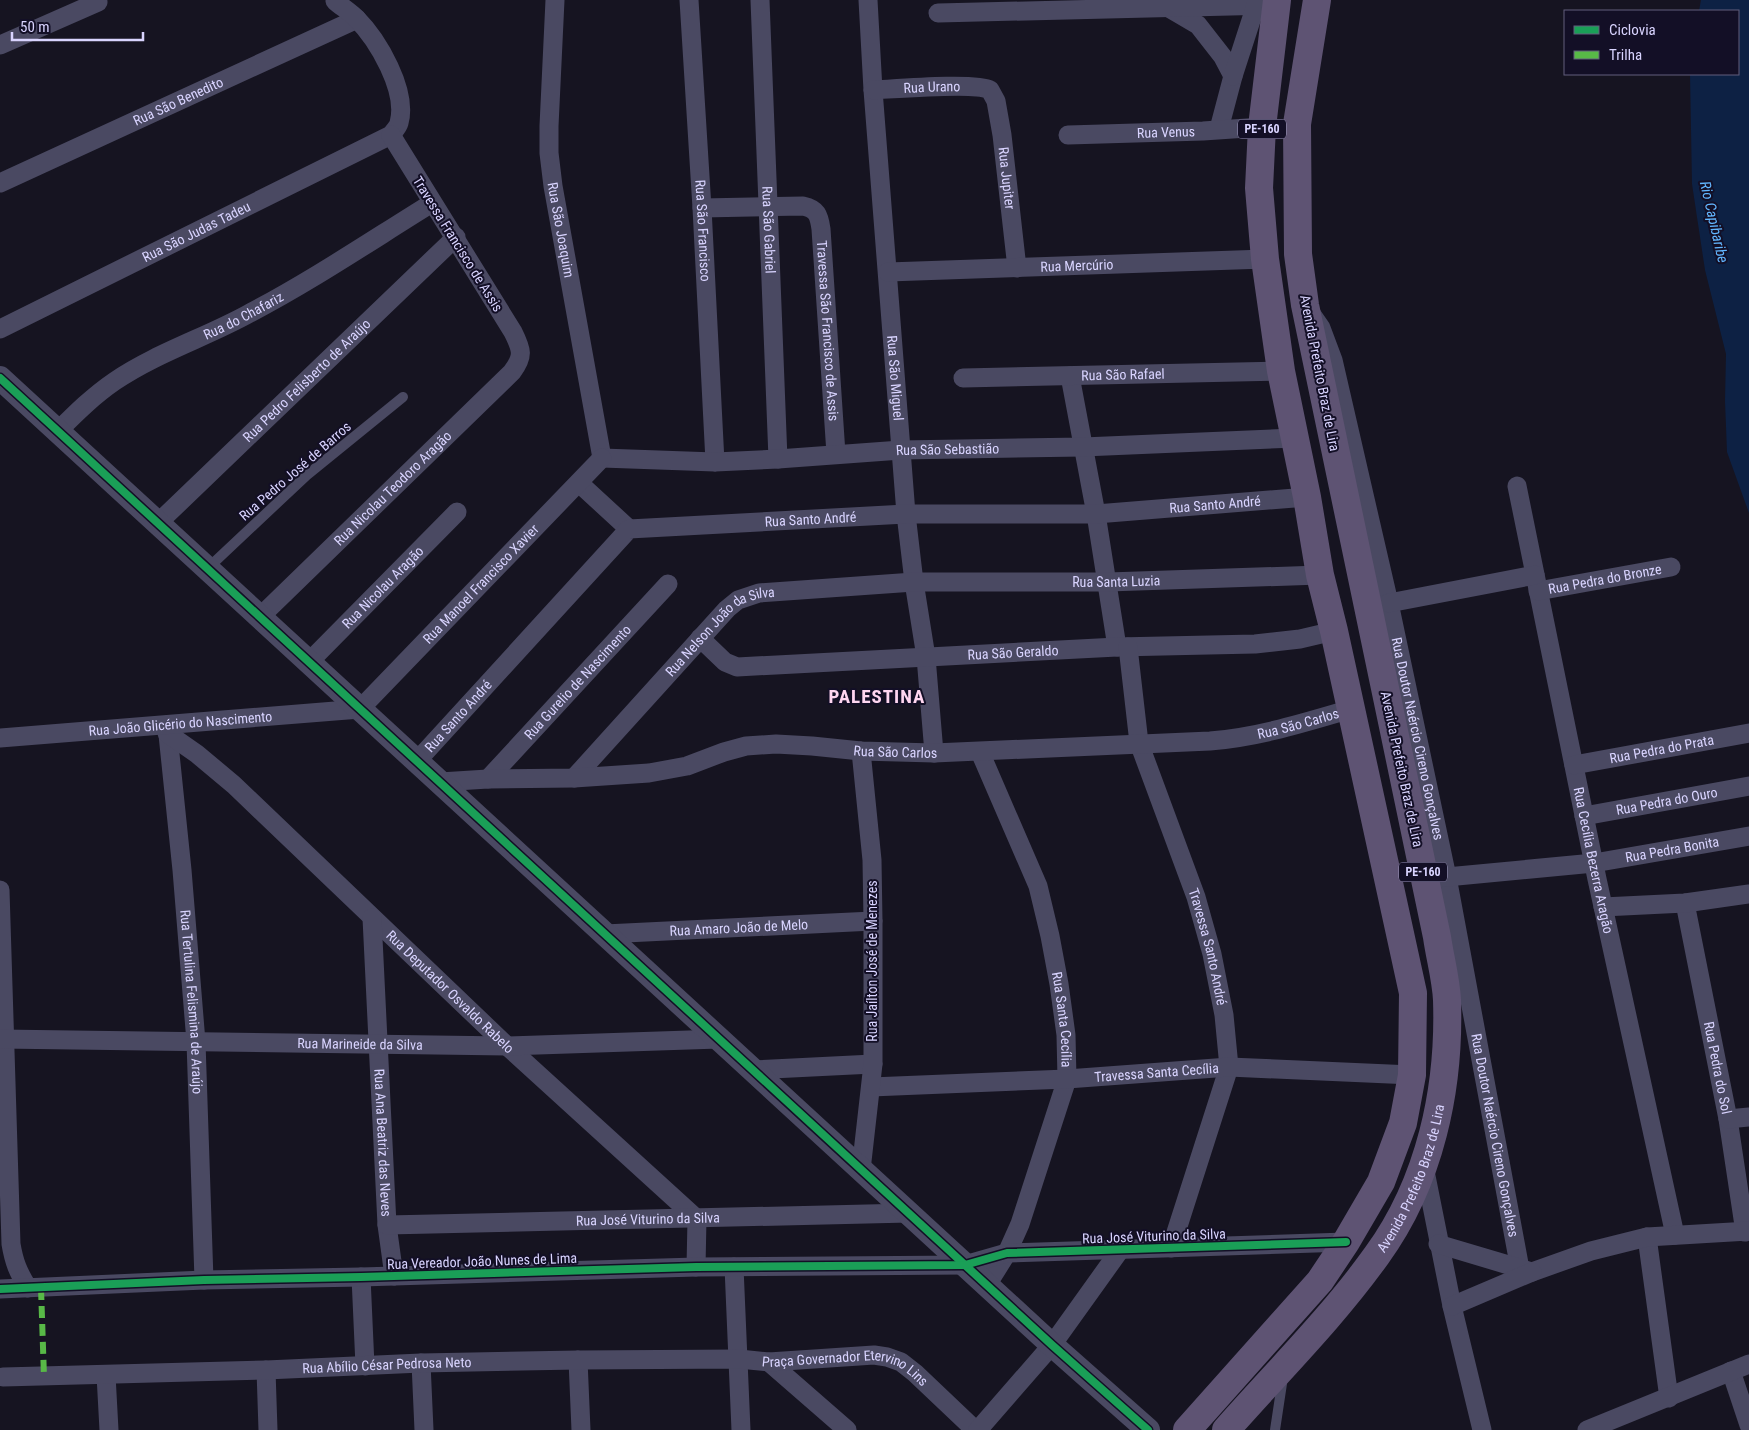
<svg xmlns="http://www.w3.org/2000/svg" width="1749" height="1430" font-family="'Roboto Condensed',sans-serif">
<rect width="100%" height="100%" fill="#161421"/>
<polygon fill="#0d2144" points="1701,0 1749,0 1749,513 1727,452 1725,401 1726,354 1705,270 1692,184 1690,74 1738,74 1738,11 1699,11"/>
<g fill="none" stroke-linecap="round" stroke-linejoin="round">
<g stroke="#4a4962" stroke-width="10">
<polyline points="207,569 307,475 403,397"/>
<polyline points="1275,1430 1283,1377"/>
</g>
<g stroke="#4a4962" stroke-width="19">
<path id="s1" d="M555 0 549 126V153L553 186 602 458"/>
<path id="s2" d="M689 0 702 208 715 462"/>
<path id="s3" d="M760 0 778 459"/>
<path id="s4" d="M868 0 873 90 906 514 914 582 926 657 934 753"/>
<polyline points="1169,8 1198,25 1223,57 1233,76 1219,129"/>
<polyline points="938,13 1276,5"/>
<polyline points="0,45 98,2"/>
<polyline points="1233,76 1256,5"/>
<path id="s5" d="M873 90C894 89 976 82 990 90L996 101 1002 135 1017 268"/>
<path id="s6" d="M1068 135 1203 131 1262 127"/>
<path id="s7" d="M0 183 357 19"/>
<path id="s8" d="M702 208 803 206C817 209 819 215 821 229L836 454"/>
<path id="s9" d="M888 272 1265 259"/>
<path id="s10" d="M1312 315 1321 328 1333 360 1389 603 1447 877 1520 1269"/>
<path id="s11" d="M0 329 391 135C394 131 398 127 399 123 408 91 378 40 356 18 350 12 342 7 335 1"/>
<polyline points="1070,376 1096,514 1117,647"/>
<path id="s12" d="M963 378 1281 371"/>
<path id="s13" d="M58 431C76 413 93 396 115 381 156 353 207 337 250 313 313 280 372 240 432 203"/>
<path id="s14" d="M602 458 715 462 778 459 901 450 1083 447 1295 438"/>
<polyline points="579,483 629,529"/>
<path id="s15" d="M1517 486 1597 879 1675 1235"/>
<path id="s16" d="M158 523 456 237"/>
<path id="s17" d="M1538 591 1671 567"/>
<polyline points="1389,603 1535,575"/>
<path id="s18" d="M260 617 512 372C524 356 522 350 513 332L391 135"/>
<path id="s19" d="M700 638 725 662 737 667 1117 647 1255 644 1300 639 1334 631"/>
<path id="s20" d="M1128 647 1139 743 1196 897 1212 954 1224 1015 1229 1067 1171 1248"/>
<path id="s21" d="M309 662 457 512"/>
<path id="s22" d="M167 725 182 870 196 1042 204 1280"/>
<path id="s23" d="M167 733 197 754 234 785 507 1046 697 1219 696 1267"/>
<path id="s24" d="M0 738 360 709 602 458"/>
<path id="s25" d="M980 752 1038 886 1050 936 1059 984 1066 1035 1067 1079 1020 1224 1007 1253 987 1285"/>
<path id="s26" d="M417 761 629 529 906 514H1096L1307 497"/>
<path id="s27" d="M1574 765 1749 733"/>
<path id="s28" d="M574 778 727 609 738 600 759 593 914 582H1108L1320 575"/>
<path id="s29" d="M488 779 668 584"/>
<path id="s30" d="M440 782 488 779 574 778 649 773 687 766 724 752 746 746 776 744 812 746 861 751 934 753 1210 741C1259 737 1303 723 1351 709"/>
<path id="s31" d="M1584 816 1749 786"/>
<path id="s32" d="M1436 878 1594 863 1749 836"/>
<path d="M0 890 11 1244C14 1262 18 1272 28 1288"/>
<path id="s33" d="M1685 903 1728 1119 1745 1232"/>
<polyline points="1603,907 1685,903 1749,894"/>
<path id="s34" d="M372 918 387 1225 394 1276"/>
<path id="s35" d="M605 934 873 921"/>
<path id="s36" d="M0 1039 507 1046 719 1039"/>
<polyline points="753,1070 873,1064"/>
<path id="s37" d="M871 1087 1067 1079 1229 1067 1412 1075"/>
<polyline points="1728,1119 1749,1117"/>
<polyline points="1424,1166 1452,1306 1482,1430"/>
<polyline points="861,1170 873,1064 873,921 872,860 861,751"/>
<path id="s38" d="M387 1225 909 1213"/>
<polyline points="1647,1237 1669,1398"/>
<polyline points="1438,1244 1532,1272 1591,1251 1647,1237 1749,1231"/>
<polyline points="734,1267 741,1430"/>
<polyline points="361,1277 365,1366"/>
<polyline points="0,1289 204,1280 361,1277 696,1267 965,1265 1007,1253 1346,1242"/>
<polyline points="1452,1306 1532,1272"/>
<polyline points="578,1360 581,1430"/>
<polyline points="769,1362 847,1430"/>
<polyline points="421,1363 424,1430"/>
<polyline points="266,1370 268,1430"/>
<polyline points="1731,1371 1749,1425"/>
<polyline points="106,1375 109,1430"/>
<path id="s39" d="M3 1377 266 1370 421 1363 578 1360 739 1359 769 1362 874 1355 887 1357 901 1362 915 1373 975 1430"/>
<polyline points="978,1430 1052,1345 1120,1250"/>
<polyline points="1587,1430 1749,1364"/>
</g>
<polyline stroke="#4a4962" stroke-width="24" points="0,378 1052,1345 1148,1430"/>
<g stroke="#5e5373" stroke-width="28">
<polyline points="1187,1430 1320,1281 1346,1242 1381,1182 1403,1123 1412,1075 1413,993 1334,631 1320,575 1307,497 1281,371 1265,259 1259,188 1262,127 1277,0"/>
<path id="s40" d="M1226 1430C1277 1372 1332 1318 1377 1255 1430 1182 1450 1089 1447 1000 1446 979 1440 958 1437 937L1305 305 1298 254 1297 124 1317 0"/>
</g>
<polyline stroke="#58b947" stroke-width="6" stroke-dasharray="12 6" stroke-linecap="butt" points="41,1288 44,1377"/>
<defs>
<g id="cycleway">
<polyline points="0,378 1052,1345 1148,1430"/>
<polyline points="0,1289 204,1280 361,1277 696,1267 965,1265 1007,1253 1346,1242"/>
</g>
</defs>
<use href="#cycleway" stroke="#130f26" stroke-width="11"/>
<use href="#cycleway" stroke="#1a9f57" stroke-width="8"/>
</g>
<g text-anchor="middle" stroke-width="4" stroke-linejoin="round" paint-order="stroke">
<g fill="#130f26" stroke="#9e99be" stroke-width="1">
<rect x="1238" y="119.5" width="48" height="19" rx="4"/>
<rect x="1399" y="862.5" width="48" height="19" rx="4"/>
</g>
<g font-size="12" font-weight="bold" fill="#d9d4ff">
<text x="1262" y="133">PE-160</text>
<text x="1423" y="876">PE-160</text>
</g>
<g font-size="14" fill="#d9d4ff" stroke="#130f26">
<text dy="5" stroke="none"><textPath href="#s5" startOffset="59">Rua Urano</textPath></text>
<text dy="5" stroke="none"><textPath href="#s7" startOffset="196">Rua São Benedito</textPath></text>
<text dy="5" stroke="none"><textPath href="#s6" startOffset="98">Rua Venus</textPath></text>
<text dy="5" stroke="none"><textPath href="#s5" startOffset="208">Rua Jupiter</textPath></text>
<text dy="5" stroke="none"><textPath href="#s3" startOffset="230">Rua São Gabriel</textPath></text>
<text dy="5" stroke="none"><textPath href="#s1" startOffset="231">Rua São Joaquim</textPath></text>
<text dy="5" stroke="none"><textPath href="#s2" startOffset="231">Rua São Francisco</textPath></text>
<text dy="5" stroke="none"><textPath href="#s11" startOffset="219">Rua São Judas Tadeu</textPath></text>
<text transform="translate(458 244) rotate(58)" y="5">Travessa Francisco de Assis</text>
<text dy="5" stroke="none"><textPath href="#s9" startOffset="189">Rua Mercúrio</textPath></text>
<text dy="5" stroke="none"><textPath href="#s13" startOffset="220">Rua do Chafariz</textPath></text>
<text dy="5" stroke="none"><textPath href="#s8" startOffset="235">Travessa São Francisco de Assis</textPath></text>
<text transform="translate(1320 373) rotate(79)" y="5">Avenida Prefeito Braz de Lira</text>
<text dy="5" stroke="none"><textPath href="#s12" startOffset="160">Rua São Rafael</textPath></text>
<text dy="5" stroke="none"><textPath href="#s4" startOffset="379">Rua São Miguel</textPath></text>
<text dy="5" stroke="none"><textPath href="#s16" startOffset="206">Rua Pedro Felisberto de Araújo</textPath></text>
<text dy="5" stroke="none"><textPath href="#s14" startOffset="346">Rua São Sebastião</textPath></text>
<text transform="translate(295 471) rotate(-41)" y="5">Rua Pedro José de Barros</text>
<text dy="5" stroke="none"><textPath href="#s18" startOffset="185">Rua Nicolau Teodoro Aragão</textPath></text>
<text dy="5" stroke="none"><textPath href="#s26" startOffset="901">Rua Santo André</textPath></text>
<text dy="5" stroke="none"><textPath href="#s26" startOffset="496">Rua Santo André</textPath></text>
<text dy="5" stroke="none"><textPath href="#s17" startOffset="68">Rua Pedra do Bronze</textPath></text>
<text dy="5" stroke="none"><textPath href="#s28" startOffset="622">Rua Santa Luzia</textPath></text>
<text dy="5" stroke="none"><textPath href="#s24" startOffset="535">Rua Manoel Francisco Xavier</textPath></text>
<text dy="5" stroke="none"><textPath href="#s21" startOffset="105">Rua Nicolau Aragão</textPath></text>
<text dy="5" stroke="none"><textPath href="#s28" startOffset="210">Rua Nelson João da Silva</textPath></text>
<text dy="5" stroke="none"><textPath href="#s19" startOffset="324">Rua São Geraldo</textPath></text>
<text dy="5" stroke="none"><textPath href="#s29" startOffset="132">Rua Gurelio de Nascimento</textPath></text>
<text dy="5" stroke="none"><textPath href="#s26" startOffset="61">Rua Santo André</textPath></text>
<text dy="5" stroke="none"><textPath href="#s24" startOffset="181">Rua João Glicério do Nascimento</textPath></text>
<text dy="5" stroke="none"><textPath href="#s30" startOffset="865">Rua São Carlos</textPath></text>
<text dy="5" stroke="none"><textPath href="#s10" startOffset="438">Rua Doutor Naércio Cireno Gonçalves</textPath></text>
<text dy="5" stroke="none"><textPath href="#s27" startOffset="89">Rua Pedra do Prata</textPath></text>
<text dy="5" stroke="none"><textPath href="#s30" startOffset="460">Rua São Carlos</textPath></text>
<text transform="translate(1402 769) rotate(78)" y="5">Avenida Prefeito Braz de Lira</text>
<text dy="5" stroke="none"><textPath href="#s31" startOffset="84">Rua Pedra do Ouro</textPath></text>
<text dy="5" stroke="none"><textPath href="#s32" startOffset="238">Rua Pedra Bonita</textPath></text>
<text dy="5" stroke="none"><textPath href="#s15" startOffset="382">Rua Cecília Bezerra Aragão</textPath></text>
<text dy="5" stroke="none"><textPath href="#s35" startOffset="134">Rua Amaro João de Melo</textPath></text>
<text dy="5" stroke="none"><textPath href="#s20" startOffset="312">Travessa Santo André</textPath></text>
<text transform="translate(872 961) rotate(-90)" y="5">Rua Jaílton José de Menezes</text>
<text dy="5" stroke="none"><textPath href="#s23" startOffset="384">Rua Deputador Osvaldo Rabelo</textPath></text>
<text dy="5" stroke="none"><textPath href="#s22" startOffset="278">Rua Tertulina Felismina de Araújo</textPath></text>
<text dy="5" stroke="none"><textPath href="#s25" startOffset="282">Rua Santa Cecília</textPath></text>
<text dy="5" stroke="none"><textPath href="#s36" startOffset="360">Rua Marineide da Silva</textPath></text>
<text dy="5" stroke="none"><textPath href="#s33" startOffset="168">Rua Pedra do Sol</textPath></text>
<text dy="5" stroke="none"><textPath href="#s37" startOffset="286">Travessa Santa Cecília</textPath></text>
<text dy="5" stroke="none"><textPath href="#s10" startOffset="842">Rua Doutor Naércio Cireno Gonçalves</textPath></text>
<text dy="5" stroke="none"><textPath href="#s34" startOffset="225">Rua Ana Beatriz das Neves</textPath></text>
<text dy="5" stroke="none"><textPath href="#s40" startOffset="316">Avenida Prefeito Braz de Lira</textPath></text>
<text dy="5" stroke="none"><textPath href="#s38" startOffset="261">Rua José Viturino da Silva</textPath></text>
<text transform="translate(1154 1236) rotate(-2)" y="5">Rua José Viturino da Silva</text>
<text transform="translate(482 1261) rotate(-2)" y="5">Rua Vereador João Nunes de Lima</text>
<text dy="5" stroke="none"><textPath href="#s39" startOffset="384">Rua Abílio César Pedrosa Neto</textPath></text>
<text dy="5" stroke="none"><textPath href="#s39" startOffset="846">Praça Governador Etervino Lins</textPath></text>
</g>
<g font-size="15" font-style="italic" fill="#62b6ff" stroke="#130f26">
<text transform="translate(1714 222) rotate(77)" y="5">Rio Capibaribe</text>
</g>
<g font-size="19" font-weight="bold" letter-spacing="1" fill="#ffd6f0" stroke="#130f26">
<text x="877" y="703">PALESTINA</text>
</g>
</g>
<rect x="1564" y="10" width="175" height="65" fill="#130f26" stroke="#625e7d"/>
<rect x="1574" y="26" width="25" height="8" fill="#1a9f57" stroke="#625e7d"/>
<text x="1609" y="35" font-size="15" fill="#d9d4ff">Ciclovia</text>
<rect x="1574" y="51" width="25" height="8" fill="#58b947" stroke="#625e7d"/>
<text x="1609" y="60" font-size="15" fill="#d9d4ff">Trilha</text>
<path d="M12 32v8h131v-8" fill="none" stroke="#d9d4ff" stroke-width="2.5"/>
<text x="20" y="32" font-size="15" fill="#d9d4ff" stroke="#130f26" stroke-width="4" paint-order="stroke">50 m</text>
</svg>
